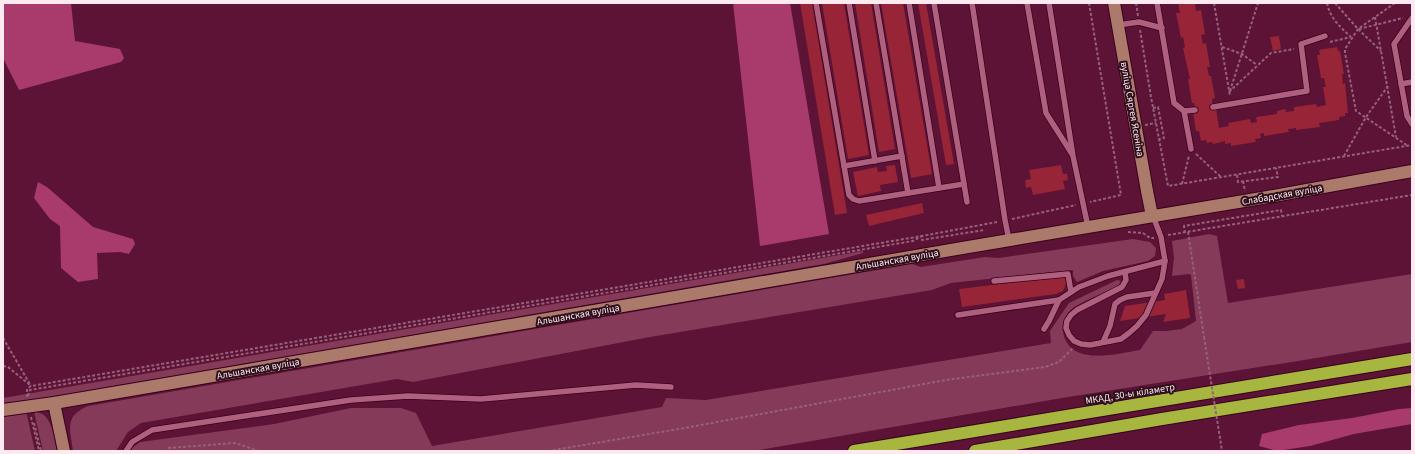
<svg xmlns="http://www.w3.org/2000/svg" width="1415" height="454" font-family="'Source Sans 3',sans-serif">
<rect width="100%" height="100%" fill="#5c1335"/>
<g fill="#843a58">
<path d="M1209 234 1217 236 1228 303 1412 274V342L1298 361 1062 398 754 451H132V448L140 442 274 424 351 408H401L416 413 432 446 662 407 666 398 706 400 1051 343 1050 331 1069 303 1117 280 1121 281 1118 287C1105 292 1083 301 1073 308 1066 314 1061 323 1063 332 1069 367 1116 354 1140 350L1153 331H1166L1182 329 1196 321 1191 275 1189 274 1172 276 1174 258 1172 241Z"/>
<path d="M1133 239 1150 242 1156 248 1155 256 1148 261 1103 271 1077 282 1073 276V270L951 283 932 290 650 337 413 382 397 379 141 423 128 432 116 451H73C70 429 64 416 88 406L912 264 921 267 985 257 998 258Z"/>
<polygon points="863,251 863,253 824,264 3,405 3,398"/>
<polygon points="26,411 35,451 3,451 3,415"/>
<path d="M34 412C52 411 54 438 57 451H43Z"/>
</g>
<g fill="#a83b6b">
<polygon points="3,3 71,3 75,41 120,49 124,58 121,62 19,90 3,58 4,31"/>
<polygon points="733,3 790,3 829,234 760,246"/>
<polygon points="38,182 47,187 93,227 133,239 135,244 129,254 120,252 97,253 98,279 78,282 61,268 60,226 50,219 34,198"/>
<polygon points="1412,408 1412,424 1354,434 1310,446 1277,451 1259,446 1262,434 1299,425 1352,418 1399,409"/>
</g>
<g fill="#982437">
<polygon points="800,3 812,3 847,213 835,215"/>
<polygon points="822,3 844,3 869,155 848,159"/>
<polygon points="855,3 871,3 895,149 879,152"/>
<polygon points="881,3 903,3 932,174 911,178"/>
<polygon points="918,3 926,3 954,164 946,165"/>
<polygon points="1178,3 1195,3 1196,11 1201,10 1205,34 1201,35 1203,44 1206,43 1210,67 1207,67 1209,76 1211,76 1215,98 1212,99 1213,107 1216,109 1219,128 1229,126 1228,123 1250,119 1251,123 1257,122 1256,117 1277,114 1277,111 1285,109 1286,112 1294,111 1294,107 1316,104 1317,107 1326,105 1323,87 1326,87 1324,78 1321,78 1317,55 1320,55 1319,50 1337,47 1338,51 1340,51 1344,74 1342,74 1343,84 1345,83 1348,113 1345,113 1345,116 1339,117 1339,120 1319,123 1320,127 1296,130 1296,128 1288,129 1289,132 1264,136 1264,133 1260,134 1261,138 1255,139 1256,142 1231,146 1231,143 1225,144 1225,141 1213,144 1212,142 1207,143 1206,140 1201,141 1199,131 1196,131 1193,112 1196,111 1194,103 1192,103 1188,79 1190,79 1183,48 1185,47 1183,37 1181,38 1176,13 1180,13"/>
<polygon points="1279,36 1281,49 1273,51 1270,37"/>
<polygon points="895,165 898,182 880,185 881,191 858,196 853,172 877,167 878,172 887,171 886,166"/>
<polygon points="1061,165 1063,174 1067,174 1068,180 1063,181 1065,189 1033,195 1031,187 1026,188 1025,180 1031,179 1029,170"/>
<polygon points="922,203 924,213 869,226 866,215"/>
<polygon points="1064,276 1066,281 1065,286 1063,291 1056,294 962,307 959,289"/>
<polygon points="1244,279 1245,288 1238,289 1236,280"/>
<polygon points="1186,290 1190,318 1163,322 1166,314 1120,321 1125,306 1165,300 1164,294"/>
</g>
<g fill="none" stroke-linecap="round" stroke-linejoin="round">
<defs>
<g id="lane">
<polyline points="816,3 849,195 853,199 859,201 964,184"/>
<polyline points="849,3 875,161"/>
<polyline points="876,3 908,193"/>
<polyline points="909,3 939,188"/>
<polyline points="934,3 967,202"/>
<polyline points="972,3 1005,220 1009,240"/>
<polyline points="1027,3 1046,113 1072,154"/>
<polyline points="1049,3 1073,156 1088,227"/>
<polyline points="1157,3 1174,103 1184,111 1195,110"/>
<polyline points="1412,18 1394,44 1407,116 1412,124"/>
<polyline points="1118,25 1139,22 1162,28"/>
<polyline points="1401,84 1412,82"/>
<polyline points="1213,107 1307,91 1301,44 1325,36"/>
<polyline points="1184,111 1191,149"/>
<polyline points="844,166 902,156"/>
<polyline points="1125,272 1126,280 1122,287 1077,310 1071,315 1067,321 1066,328 1069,335 1074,341 1081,344 1090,345 1121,339 1129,333 1137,326 1146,315 1162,279 1165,261"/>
<polyline points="994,281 1068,274 1071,292"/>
<polyline points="958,315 1059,300"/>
<polyline points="1044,329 1049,321 1059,300 1079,287 1108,276 1165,261 1161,237 1153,216"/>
<polyline points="1103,342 1110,326 1115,304 1120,300 1127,297 1155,293"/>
<polyline points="126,451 132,442 152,430 351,400 408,396 481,399 636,385 671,387"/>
</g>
<g id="secondary">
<polyline points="1114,3 1147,191 1152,216"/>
<polyline points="54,403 64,451"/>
<polyline points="3,410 54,403 986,244 1262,198 1412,171"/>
</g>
<g id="highway">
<polyline points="854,451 1412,359"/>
<polyline points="975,451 1162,419 1412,379"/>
</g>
</defs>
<use href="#lane" stroke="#38021c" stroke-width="7"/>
<use href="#secondary" stroke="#38021c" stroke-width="14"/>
<use href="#highway" stroke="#38021c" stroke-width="14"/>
<g stroke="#966179" stroke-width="2" stroke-dasharray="3 2" stroke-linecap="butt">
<polyline points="1089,3 1121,195 1090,202"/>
<polyline points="1136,3 1138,16"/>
<polyline points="1214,3 1230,96"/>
<path d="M1327 3C1330 18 1340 27 1351 37"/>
<polyline points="1335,3 1358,29 1381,51"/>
<polyline points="1395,3 1358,29 1345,49 1345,53 1356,111 1408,146"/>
<polyline points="1375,17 1396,137"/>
<polyline points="1359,29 1403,18"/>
<polyline points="1140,30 1151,97 1168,186 1412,145"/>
<polyline points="1330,42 1351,37"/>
<polyline points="1222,47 1242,54 1257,65"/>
<polyline points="1230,91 1258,3"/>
<polyline points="1229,92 1271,53 1294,49"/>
<polyline points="1153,108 1158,107 1164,138 1159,139"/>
<polyline points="1145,125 1156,123"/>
<polyline points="1196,154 1221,177"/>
<polyline points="1344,156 1366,117 1388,86"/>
<polyline points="1237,175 1238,182 1278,177 1276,168"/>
<polyline points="1243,181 1245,191"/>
<polyline points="1182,184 1189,156"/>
<polyline points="1012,219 1076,205"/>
<polyline points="1128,232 1143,233 1150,238 1154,238"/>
<polyline points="1188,232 1204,337"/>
<polyline points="1185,233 1184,226 1281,210 1282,216"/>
<polyline points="1168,235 1412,195"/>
<polyline points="3,338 31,386"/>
<polyline points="3,366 8,367 30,385"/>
<polyline points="28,396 30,390 913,241 922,236 922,240 984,230"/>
<polyline points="27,397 27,389 31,386 922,236 997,222"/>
<polyline points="31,417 39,451"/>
<polyline points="34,423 41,451"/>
<polyline points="168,448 235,443 259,451"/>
<polyline points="548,451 679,429 946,380 1045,367 1059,362 1073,348"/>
</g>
<use href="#lane" stroke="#af607e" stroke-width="5.5"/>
<use href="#secondary" stroke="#ac7a6b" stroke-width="12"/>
<use href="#highway" stroke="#a6b63e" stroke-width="12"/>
<polyline stroke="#966179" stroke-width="2" stroke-dasharray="3 2" stroke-linecap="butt" points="1204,337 1222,451"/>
</g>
<g text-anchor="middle" stroke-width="4" stroke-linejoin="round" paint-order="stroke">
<g font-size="10" fill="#fdeaf0" stroke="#2f0f1c">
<text transform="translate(1133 109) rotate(80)" y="4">вуліца Сяргея Ясеніна</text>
<text transform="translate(1282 194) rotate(-10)" y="4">Слабадская вуліца</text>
<text transform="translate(897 259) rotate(-10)" y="4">Альшанская вуліца</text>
<text transform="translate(578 314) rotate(-10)" y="4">Альшанская вуліца</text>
<text transform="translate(258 368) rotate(-10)" y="4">Альшанская вуліца</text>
<text transform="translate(1130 393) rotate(-9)" y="4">МКАД, 30-ы кіламетр</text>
</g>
</g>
<rect width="1415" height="454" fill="none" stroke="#fdeaf0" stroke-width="8"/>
</svg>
